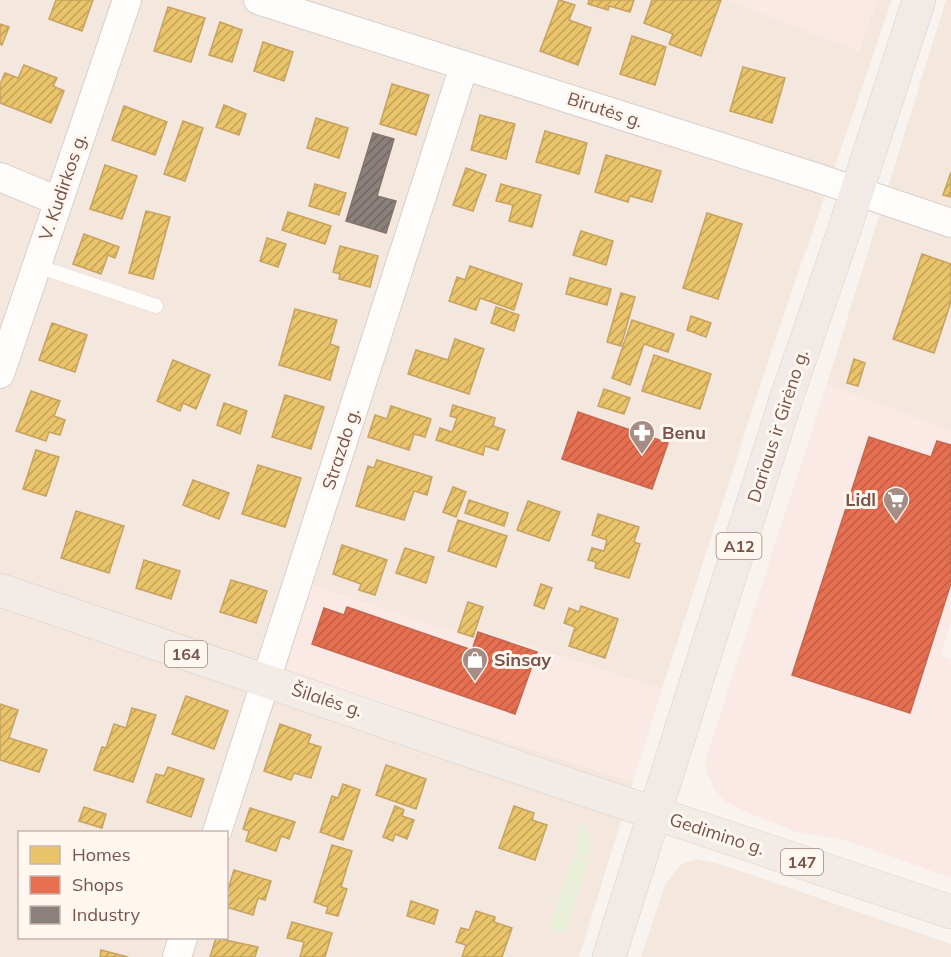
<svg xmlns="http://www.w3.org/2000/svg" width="951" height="957" font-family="Mulish,sans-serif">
<defs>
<pattern id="homes-hatch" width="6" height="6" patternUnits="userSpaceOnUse" patternTransform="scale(1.5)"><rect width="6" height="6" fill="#e9c46a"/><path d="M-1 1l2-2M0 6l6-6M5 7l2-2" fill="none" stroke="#c2a259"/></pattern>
<pattern id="shops-hatch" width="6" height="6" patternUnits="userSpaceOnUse" patternTransform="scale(1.5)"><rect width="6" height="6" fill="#e76f51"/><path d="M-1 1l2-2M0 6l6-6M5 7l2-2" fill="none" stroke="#c05e45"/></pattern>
<pattern id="industry-hatch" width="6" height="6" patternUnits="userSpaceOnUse" patternTransform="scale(1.5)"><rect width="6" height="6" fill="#8a817c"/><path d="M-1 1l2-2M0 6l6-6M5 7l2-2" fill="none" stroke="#706762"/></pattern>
</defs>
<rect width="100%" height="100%" fill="#f8f3ee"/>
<g fill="#f4e7de" fill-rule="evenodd">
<path d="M0 0H728L859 51 877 0H892L771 352 662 689 478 630 474 638 280 670 633 782 579 957H0ZM20 832H226V938H20Z"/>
<polygon points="946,0 951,0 951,431 827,384"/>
<polygon points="697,859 723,865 951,944 951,957 641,957 665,885 680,865"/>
</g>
<g fill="#fbe9e5">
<polygon points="728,0 877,0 859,51"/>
<polygon points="827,384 951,431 951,623 941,655 951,660 951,878 842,839 797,832 751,814 726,802 714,789 708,775 705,761"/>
<polygon points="309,584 474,638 477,630 662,689 633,782 280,669"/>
</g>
<g fill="#e9efd8">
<path d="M577 822C592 830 591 842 590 858L574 853 580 831Z"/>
<polygon points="573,856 588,861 566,933 549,928"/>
</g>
<g fill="url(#homes-hatch)" stroke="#c7a261" stroke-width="1.5">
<polygon points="56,0 93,0 82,31 49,19"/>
<polygon points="559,0 575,5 569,20 591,28 578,65 540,51"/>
<polygon points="589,0 634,0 630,12 609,6 608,10 588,4"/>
<polygon points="652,0 721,0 701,56 669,44 673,34 644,23"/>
<polygon points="168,7 205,18 191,62 154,51"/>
<polygon points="220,22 242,30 232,62 209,55"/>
<polygon points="0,24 9,27 2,45 0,44"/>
<polygon points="632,36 666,47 655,85 620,74"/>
<polygon points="263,42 293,52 284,81 254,71"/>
<polygon points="24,65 57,78 53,86 64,91 51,123 0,103 0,84 5,73 18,78"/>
<polygon points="743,67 785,78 772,123 730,111"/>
<polygon points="392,84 429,95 416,135 380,124"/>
<polygon points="224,105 246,114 239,135 216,127"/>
<polygon points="124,106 167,122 155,155 112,140"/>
<polygon points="480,115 515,124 506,159 471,150"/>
<polygon points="316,118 348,128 339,158 307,148"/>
<polygon points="183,121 203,128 185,181 164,174"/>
<polygon points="545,131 587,143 579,174 536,162"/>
<polygon points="606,155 661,171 652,202 630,196 628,202 595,192"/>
<polygon points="105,165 137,176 122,219 90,209"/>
<polygon points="466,168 486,175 473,211 453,205"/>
<polygon points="951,172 951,197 943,195"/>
<polygon points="315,184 346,193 339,215 309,206"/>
<polygon points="501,184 541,195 532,227 509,221 513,205 496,201"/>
<polygon points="146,211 170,217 153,279 129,273"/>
<polygon points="288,212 331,226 325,244 282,230"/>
<polygon points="707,213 742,224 718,299 683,288"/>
<polygon points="581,231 613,241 606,265 573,255"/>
<polygon points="84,234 119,247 115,258 108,255 101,274 73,264"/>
<polygon points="267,238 286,244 278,267 260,261"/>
<polygon points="340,246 378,256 370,287 339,279 340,274 333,272"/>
<polygon points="922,254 951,264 951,302 934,353 893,339"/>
<polygon points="470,266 522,284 514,310 480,298 476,310 449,301 457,277 465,280"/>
<polygon points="570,278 611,289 607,305 566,294"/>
<polygon points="621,293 635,297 621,346 607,342"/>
<polygon points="496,307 519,315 514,331 491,323"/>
<polygon points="295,309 337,320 330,344 339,347 330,380 279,365"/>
<polygon points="691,316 711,323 706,337 687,330"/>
<polygon points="632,320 674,334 668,352 644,344 630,385 612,378"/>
<polygon points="52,323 87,335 75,372 39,360"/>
<polygon points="455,339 484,349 469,394 408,374 416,350 448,360"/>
<polygon points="654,355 711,374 700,409 642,391"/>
<polygon points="854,359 865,363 858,386 847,383"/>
<polygon points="173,360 210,375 196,409 183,403 180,411 157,401"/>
<polygon points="604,389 630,398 624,414 598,406"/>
<polygon points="31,391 60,401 54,416 65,420 60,435 49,432 46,441 16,431"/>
<polygon points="285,395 324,407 311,449 272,437"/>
<polygon points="224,403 247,411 240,434 217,425"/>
<polygon points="453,405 495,418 493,426 505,430 498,450 485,446 483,455 436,440 440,428 452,432 457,418 450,416"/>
<polygon points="391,406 431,419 425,437 414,434 409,450 368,437 375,415 387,419"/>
<polygon points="36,450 59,457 46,496 23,489"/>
<polygon points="377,460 432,477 427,495 414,491 404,520 356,506 368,466 374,468"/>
<polygon points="258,465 301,478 285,527 242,514"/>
<polygon points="193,480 229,493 219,519 183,505"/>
<polygon points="453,487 466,492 456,517 443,512"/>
<polygon points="469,500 508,513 504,526 465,513"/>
<polygon points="528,501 560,512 549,541 517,530"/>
<polygon points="76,511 124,526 109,573 61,558"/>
<polygon points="598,514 639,527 634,542 640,544 629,578 595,568 596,562 588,560 592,548 604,551 607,540 592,535"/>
<polygon points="458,520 507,536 496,567 448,551"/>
<polygon points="342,545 387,560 375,595 359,590 361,584 333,574"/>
<polygon points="405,548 434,557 426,583 396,573"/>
<polygon points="144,560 180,571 171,599 136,588"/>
<polygon points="231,580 267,591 256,623 220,612"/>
<polygon points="541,584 552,588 544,609 534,605"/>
<polygon points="468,602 483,607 473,637 458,632"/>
<polygon points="581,606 618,619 605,658 569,646 575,627 564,623 569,608 579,612"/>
<polygon points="186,696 228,711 214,749 172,734"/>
<polygon points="0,704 18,710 9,738 47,750 39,772 0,760"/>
<polygon points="132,708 156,715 133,782 94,770 102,747 106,748 114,724 126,728"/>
<polygon points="280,724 311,735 308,743 321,747 311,778 294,773 291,780 264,771"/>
<polygon points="386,765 426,779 416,809 376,795"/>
<polygon points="168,767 204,779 191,817 147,802 156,774 164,776"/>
<polygon points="343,784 360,790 343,840 320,832 332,796 338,798"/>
<polygon points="395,806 404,810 402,816 414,820 407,839 395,834 393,841 383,837"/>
<polygon points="514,806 534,813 532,820 547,825 535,860 499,848"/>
<polygon points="84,807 106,814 102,828 79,821"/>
<polygon points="250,808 295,822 289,839 281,836 276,851 246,841 249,831 243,829"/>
<polygon points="332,845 352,851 341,887 347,889 338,916 326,913 328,907 314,902"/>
<polygon points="234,870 271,881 265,900 258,898 253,915 226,907 226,896"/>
<polygon points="411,901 438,910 434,924 407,916"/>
<polygon points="476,911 495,917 494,922 512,928 502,957 462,957 466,945 456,942 461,928 469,930"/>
<polygon points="292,922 332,933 325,957 300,957 304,942 287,938"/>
<polygon points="216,938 258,947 255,957 210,957"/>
<polygon points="101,950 128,957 100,957"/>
</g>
<g fill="url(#shops-hatch)" stroke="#c6674f" stroke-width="1.5">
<polygon points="578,412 668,443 652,489 562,459"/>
<polygon points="869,437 931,457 937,441 951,445 951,583 910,713 792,675"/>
<polygon points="347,607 472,650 478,632 537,652 515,714 312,644 324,608 344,615"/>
</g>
<polygon fill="url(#industry-hatch)" stroke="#85746d" stroke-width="1.5" points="373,133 394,139 377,196 396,201 386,233 346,221"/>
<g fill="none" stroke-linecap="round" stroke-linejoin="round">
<defs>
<polyline id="service" points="37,266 156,306"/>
<g id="minor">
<polyline points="258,0 812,176 951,223"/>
<polyline points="0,177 58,201"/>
<polyline points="0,374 127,0"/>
<polyline points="217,832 464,66"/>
<polyline points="177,957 183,938"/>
</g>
<polyline id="primary" points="0,590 573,786 951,912"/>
<polyline id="trunk" points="609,957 786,399 843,234 919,0"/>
</defs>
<use href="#service" stroke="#d8ceca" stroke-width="15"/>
<use href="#minor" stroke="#d8ceca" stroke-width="30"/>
<use href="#primary" stroke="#dacfca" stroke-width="34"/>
<use href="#trunk" stroke="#dacfca" stroke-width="34"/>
<use href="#service" stroke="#fefdfc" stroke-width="14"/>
<use href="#minor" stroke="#fefdfc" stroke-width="28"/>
<use href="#primary" stroke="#f3ece6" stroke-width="33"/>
<use href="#trunk" stroke="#f2eae6" stroke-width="33"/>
</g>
<defs>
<symbol id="pharmacy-pin" viewBox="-11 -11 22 30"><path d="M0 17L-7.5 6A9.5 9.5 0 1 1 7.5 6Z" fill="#a58c84" stroke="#fff7f0"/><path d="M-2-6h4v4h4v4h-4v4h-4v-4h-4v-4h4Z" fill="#fff"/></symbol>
<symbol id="supermarket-pin" viewBox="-11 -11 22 30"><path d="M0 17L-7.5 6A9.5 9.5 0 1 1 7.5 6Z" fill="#a58c84" stroke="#fff7f0"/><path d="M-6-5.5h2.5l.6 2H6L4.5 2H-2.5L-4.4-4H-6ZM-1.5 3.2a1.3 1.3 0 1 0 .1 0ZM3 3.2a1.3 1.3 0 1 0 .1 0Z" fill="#fff"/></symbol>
<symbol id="shop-pin" viewBox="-11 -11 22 30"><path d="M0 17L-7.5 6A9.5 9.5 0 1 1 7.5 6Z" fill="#a58c84" stroke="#fff7f0"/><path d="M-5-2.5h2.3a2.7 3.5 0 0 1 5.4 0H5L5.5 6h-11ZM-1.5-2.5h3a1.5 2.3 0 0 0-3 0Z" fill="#fff"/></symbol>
</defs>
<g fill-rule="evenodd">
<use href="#pharmacy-pin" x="627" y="418" width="30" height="40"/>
<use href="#supermarket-pin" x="881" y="485" width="30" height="40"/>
<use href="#shop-pin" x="460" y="645" width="30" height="40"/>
</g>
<g text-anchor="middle" stroke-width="6" stroke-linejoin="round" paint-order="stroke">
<g fill="#fff7f0" stroke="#a1857c" stroke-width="1.5">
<rect x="716.5" y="533" width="45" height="26" rx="4.5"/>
<rect x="165" y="641" width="42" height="26" rx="4.5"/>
<rect x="781" y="849" width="42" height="26" rx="4.5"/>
</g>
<g font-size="16" font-weight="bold" fill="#79544b">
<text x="739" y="552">A12</text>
<text x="186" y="660">164</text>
<text x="802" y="868">147</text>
</g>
<g font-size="18" fill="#79544b" stroke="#fff7f0">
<text transform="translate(605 110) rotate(18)" y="6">Birutės g.</text>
<text transform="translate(63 187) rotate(-71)" y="6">V. Kudirkos g.</text>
<text transform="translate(778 426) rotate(-72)" y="6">Dariaus ir Girėno g.</text>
<text transform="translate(341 449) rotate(-72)" y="6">Strazdo g.</text>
<text transform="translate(327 700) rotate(18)" y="6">Šilalės g.</text>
<text transform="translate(717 834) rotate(18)" y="6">Gedimino g.</text>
</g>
<g font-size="18" font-weight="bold" fill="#79544b" stroke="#fff7f0" text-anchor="start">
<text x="662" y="439">Benu</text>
<text x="876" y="506" text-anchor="end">Lidl</text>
<text x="494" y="666">Sinsay</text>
</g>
</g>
<rect x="18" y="831" width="210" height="108" fill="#fff7f0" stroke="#c9b6ae" stroke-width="1.5"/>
<rect x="30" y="846" width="30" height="18" fill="#e9c46a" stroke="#c9b6ae" stroke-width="1.5"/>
<text x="72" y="861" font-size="18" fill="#79544b">Homes</text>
<rect x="30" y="876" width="30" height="18" fill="#e76f51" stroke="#c9b6ae" stroke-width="1.5"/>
<text x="72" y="891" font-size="18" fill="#79544b">Shops</text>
<rect x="30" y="906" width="30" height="18" fill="#8a817c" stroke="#c9b6ae" stroke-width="1.5"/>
<text x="72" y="921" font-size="18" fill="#79544b">Industry</text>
</svg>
